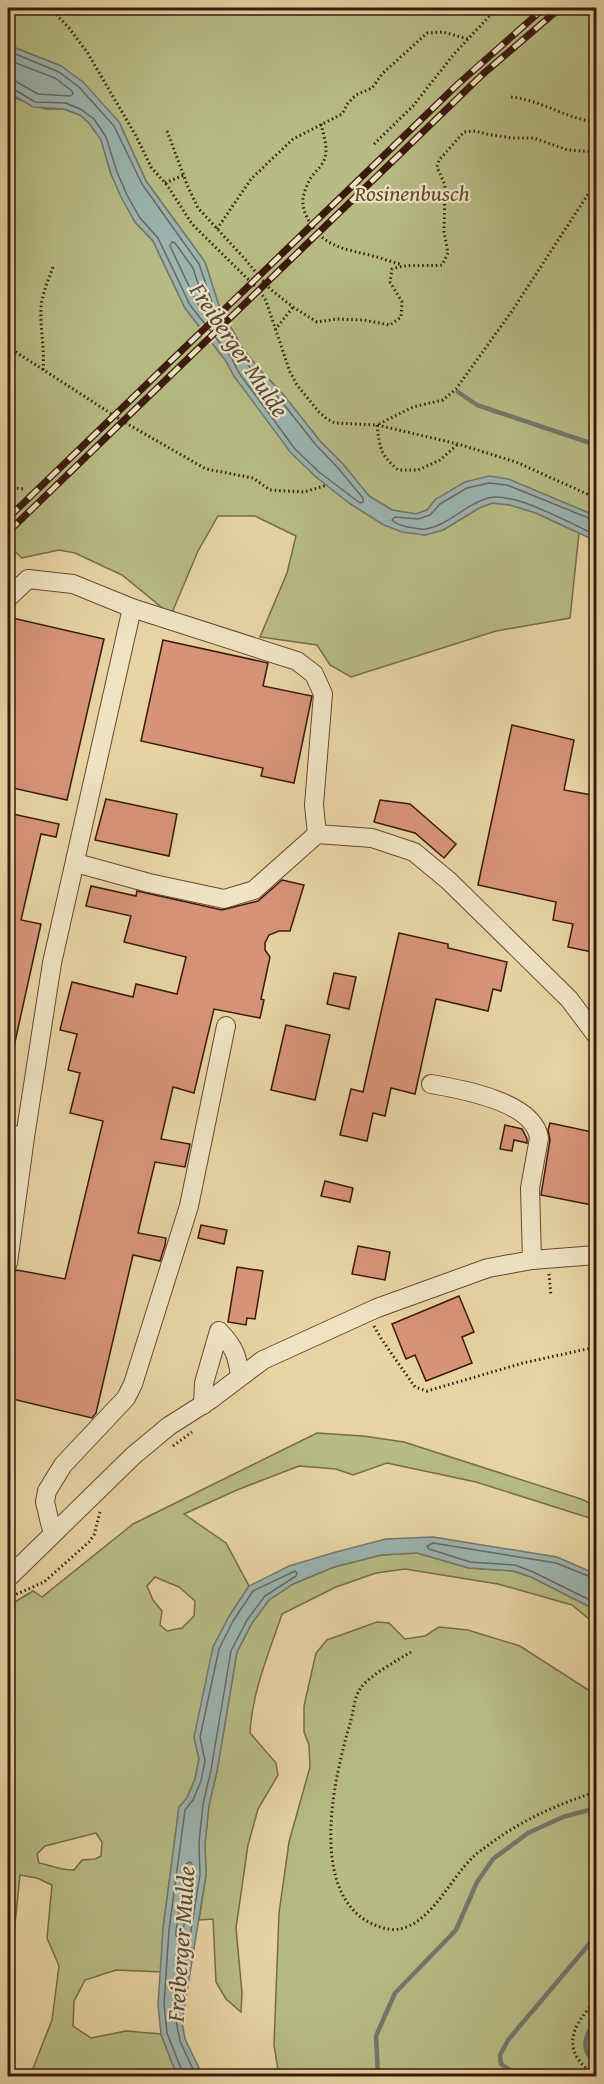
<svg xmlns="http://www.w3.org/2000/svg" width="604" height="2084" font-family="'Gentium Book Plus',serif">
<rect width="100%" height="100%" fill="#e7d4a3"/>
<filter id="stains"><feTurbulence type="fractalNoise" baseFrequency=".00333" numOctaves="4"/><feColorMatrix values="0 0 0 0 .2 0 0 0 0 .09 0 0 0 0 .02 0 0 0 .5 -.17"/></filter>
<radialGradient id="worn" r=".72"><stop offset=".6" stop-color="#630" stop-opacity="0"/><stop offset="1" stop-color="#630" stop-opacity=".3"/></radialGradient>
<g fill="#b7bc84" stroke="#796a48" stroke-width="1.5" fill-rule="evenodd">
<polygon points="8,8 596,8 596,516 508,479 436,499 427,510 416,514 392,510 369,496 342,463 320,441 282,393 260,370 243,349 219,306 205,262 146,181 119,122 61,66 8,45"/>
<polygon points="8,92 15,98 46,109 64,109 80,115 89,123 101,139 111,174 135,222 153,241 185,308 226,361 234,376 315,476 349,503 384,525 425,535 443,530 479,508 492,503 510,505 536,513 579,533 570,618 496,631 351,677 330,665 317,645 260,637 287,573 296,536 255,516 218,516 198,551 171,615 122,575 75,553 59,550 22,558 8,546"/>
<path d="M317 1433 363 1436 404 1442 581 1499 596 1506V1520L476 1482 387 1463 353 1475 336 1469 299 1466 237 1490 184 1514 226 1543 249 1586 228 1618 194 1737 199 1759 195 1779 187 1798 179 1807 163 1929 161 1972 116 1970 85 1980 74 2001 73 2026 91 2038 126 2031 161 2034 172 2063 179 2076H30L52 2020 59 1966 47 1938 52 1885 37 1878 20 1875 8 1993V1606L33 1591 42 1597 133 1524ZM155 1577 179 1587 195 1601 194 1616 182 1628 167 1631 160 1625 162 1611 153 1600 147 1586ZM96 1833 102 1842 101 1856 95 1859 82 1860 74 1870C62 1871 51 1865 39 1863L37 1854 45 1846Z"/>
<path d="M417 1553 469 1568 513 1571 531 1577 596 1610V1625L572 1605 498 1584 405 1569 376 1573 336 1587 282 1614C269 1653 252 1692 250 1733L276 1763 278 1775 258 1809 248 1845 236 1928 242 1993 241 2012 226 1999 216 1982 213 1919 199 1920 206 1875 205 1844 209 1805 217 1771 237 1652 252 1623 269 1600 293 1584 334 1567 381 1555Z"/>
<polygon points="377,1622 389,1623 405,1639 425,1636 439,1627 468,1630 520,1646 596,1695 596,2076 279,2076 274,2045 279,1913 289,1842 310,1767 309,1745 304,1732 304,1706 316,1653 327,1640"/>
</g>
<g fill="#9bb5b1" stroke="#75776f" stroke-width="1.5">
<polygon points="8,45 61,66 83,82 119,122 146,181 205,262 219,306 243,349 260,370 282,393 320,441 342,463 369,496 392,510 416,514 427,510 436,499 465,482 489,476 508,479 596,516 596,541 536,513 510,505 492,503 479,508 443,530 425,535 402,532 384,525 349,503 315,476 291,453 234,376 226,361 185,308 153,241 135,222 121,197 111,174 101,140 89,123 80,115 64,109 33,107 8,92"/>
<polygon points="433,1537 557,1557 596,1574 596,1610 531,1577 514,1571 469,1568 417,1553 381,1555 334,1567 293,1584 269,1600 252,1623 237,1652 217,1771 209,1805 205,1844 206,1875 182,2022 185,2039 203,2076 179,2076 172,2063 161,2034 158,2005 163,1929 179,1807 187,1798 195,1779 199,1759 194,1737 213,1647 228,1618 249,1586 289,1566 336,1552 386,1539"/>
</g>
<polygon fill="#e7d4a3" points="222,305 233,324 210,345 197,329"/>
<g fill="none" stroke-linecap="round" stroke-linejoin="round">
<g stroke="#6b675f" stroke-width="1.5">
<polyline points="8,51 59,72 79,87 114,126 142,184 199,264 214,308 239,353 255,374 278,397 316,445 338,468 363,498 363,502 360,503 319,472 295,449 239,373 231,357 190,305 158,238 140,218 127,195 117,172 106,137 94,119 82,110 66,103 35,102 12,88 8,88"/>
<polyline points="8,60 55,78 72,91 73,94 70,96 38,94 15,81 8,80"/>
<polygon points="172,242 175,243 193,268 204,302 203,305 199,305 196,301 170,246"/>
<path d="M596 521 507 485 489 483 467 488 440 504 430 515 418 519 395 517 392 520C396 524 402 526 408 527 414 528 421 530 426 529 449 525 466 504 488 498 514 491 571 524 596 535"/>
<polyline points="596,1579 556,1563 433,1543 427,1546 429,1549 470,1562 515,1565 533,1572 596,1603"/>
<polygon points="190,1862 192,1864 193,1875 182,1936 179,1938 176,1936 176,1931 186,1864"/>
<polyline points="184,2076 167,2033 164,2004 169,1930 185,1810 193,1800 201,1781 205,1761 200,1737 219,1649 233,1621 253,1591 295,1571 297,1573 296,1576 265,1596 247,1620 231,1651 211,1770 203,1804 199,1843 200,1875 176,2021 180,2041 196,2076"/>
</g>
<g stroke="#75776f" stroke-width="4.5">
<polyline points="458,392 477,405 596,445"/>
<path d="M596 2021C585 2034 579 2051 596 2062"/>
<polyline points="378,2076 376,2036 395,1993 456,1930 477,1882 493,1859 528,1833 563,1817 596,1808"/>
<polyline points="519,2076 501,2064 500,2055 508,2040 596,1936"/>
</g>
</g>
<g fill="#d79479" stroke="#3b190d" stroke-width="1.5">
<polygon points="8,617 104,639 67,800 8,787"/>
<polygon points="163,640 268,663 263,686 312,696 294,783 261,776 263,768 141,741"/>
<polygon points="512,725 574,740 564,790 597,796 597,953 568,947 573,924 553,920 556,902 478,885"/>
<polygon points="106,799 177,814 169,856 95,840"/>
<polygon points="380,800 410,804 456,844 444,858 415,833 374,822"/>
<polygon points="8,813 59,824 56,837 41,834 21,920 41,924 13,1051 8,1051"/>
<polygon points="282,880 304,885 290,931 279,931 269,935 265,943 265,950 270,957 261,999 264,1000 260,1018 214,1009 194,1093 173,1087 161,1139 190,1144 185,1167 155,1162 138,1233 166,1238 165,1245 160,1261 133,1255 96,1413 92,1418 8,1398 8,1347 13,1318 8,1316 8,1298 13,1273 17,1270 65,1279 103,1121 70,1113 80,1073 68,1070 77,1034 60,1030 72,982 133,997 136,984 177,994 186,957 124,942 131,916 86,906 91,886 136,896 137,891 222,910 258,901"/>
<polygon points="399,933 448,944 448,948 507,962 501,991 493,989 488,1011 436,999 415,1094 391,1088 385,1116 373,1113 367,1141 340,1135 351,1089 363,1092"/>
<polygon points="334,973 356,977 349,1009 327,1004"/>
<polygon points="286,1025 330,1035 315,1100 271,1090"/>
<polygon points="550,1123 597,1133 597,1206 541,1195 550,1140 548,1130"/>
<polygon points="505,1125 522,1129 527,1139 527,1143 514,1140 512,1151 500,1149"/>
<polygon points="325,1181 353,1188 350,1202 321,1196"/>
<polygon points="201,1225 227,1230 224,1244 198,1238"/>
<polygon points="358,1246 390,1252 385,1280 352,1274"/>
<polygon points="237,1267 263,1271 255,1319 247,1318 246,1325 228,1322"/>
<polygon points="459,1296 474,1332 462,1337 472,1363 426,1381 415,1355 406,1359 392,1324"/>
</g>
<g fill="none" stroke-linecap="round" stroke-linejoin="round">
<defs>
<g id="minor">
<polyline points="8,598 28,579 73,584 132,608 297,661 314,674 323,694 314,805 317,834 372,838 414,852 449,881 569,999 596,1035"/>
<polyline points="76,863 149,883 224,899 254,890 317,834"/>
<path d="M431 1084C461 1089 534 1102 539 1138L530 1188 532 1260"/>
<polyline points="8,1134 25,1137 8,1263"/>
<polyline points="25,1137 52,963 132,608"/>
<path d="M203 1405 204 1383 219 1331C234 1347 237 1354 240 1376"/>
<polyline points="56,1531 51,1527 45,1502 47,1491 63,1465 126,1398 133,1384 189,1206 226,1026"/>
<polyline points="8,1578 134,1455 169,1426 210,1400 263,1360 377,1308 488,1268 532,1260 596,1255"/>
</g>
</defs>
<use href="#minor" stroke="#664832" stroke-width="20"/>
<g stroke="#3b190d" stroke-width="3" stroke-dasharray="1.5 3" stroke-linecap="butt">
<polyline points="50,8 69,28 87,52 136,136 151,167 167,185 192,224 260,291 266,301 290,372 297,385 319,412 327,419 335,423 377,425 458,444 516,462 596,498"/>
<path d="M511 97C541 100 567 119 596 122"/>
<path d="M321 124C324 137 330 152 322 164 318 170 313 174 310 179 301 197 300 206 310 223 325 248 347 249 373 256 382 258 391 262 400 264"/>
<path d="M167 131 188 187 198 208 244 258 270 289 293 307 317 322 337 319 363 320 390 325 401 317 402 302 390 282 392 269C407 263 425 267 442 265L448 253 444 232 445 185 437 167 439 160 464 132 475 131 486 134 512 138H534L568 150 596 152"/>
<polyline points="374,144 413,106 454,54 497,8"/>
<polyline points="165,183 184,175"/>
<polyline points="217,229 251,179 293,139 342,114 348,103 356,95 372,88 382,74 427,33 443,32 468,39"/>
<polyline points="275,330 293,307"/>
<polyline points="8,347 124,422 206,469 253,478 270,490 304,492 327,485"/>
<path d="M43 370C45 349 40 329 41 308 42 294 48 281 53 267"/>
<polyline points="379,424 413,407 443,400 456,389 512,311 596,182"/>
<path d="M377 425C380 449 380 454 398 470H418L440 460 458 444"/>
<polyline points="8,487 23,489"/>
<polyline points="549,1274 551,1296"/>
<polyline points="374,1326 382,1340 415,1387 427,1391 523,1363 596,1347"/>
<polyline points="173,1446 192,1432"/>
<polyline points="8,1598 44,1582 89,1542 94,1535 100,1512"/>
<path d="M411 1652C398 1660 368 1676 360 1689 354 1698 353 1714 350 1724 334 1777 310 1884 365 1920 375 1926 388 1931 400 1929 432 1922 450 1879 473 1857 478 1852 485 1848 491 1843 526 1818 556 1805 596 1792"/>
<path d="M596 2001C569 2028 561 2052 596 2076"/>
</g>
<use href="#minor" stroke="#efe3c3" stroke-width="18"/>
<defs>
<g id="rail">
<polyline points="8,518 458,84 544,8"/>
<polyline points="8,532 483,74 560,8"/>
</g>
</defs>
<use href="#rail" stroke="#3b190d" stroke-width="7"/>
<use href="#rail" stroke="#efe3c3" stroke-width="4.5" stroke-dasharray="14" stroke-linecap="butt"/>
</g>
<g text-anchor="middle" stroke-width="4.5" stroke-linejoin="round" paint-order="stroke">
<g font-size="22" font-style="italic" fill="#604a31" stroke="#efe3c3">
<text x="412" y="201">Rosinenbusch</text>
</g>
<g font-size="24" font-style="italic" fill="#58483e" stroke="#efe3c3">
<text transform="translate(239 350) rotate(56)" y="8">Freiberger Mulde</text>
<text transform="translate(181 1944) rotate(-86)" y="8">Freiberger Mulde</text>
</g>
</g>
<rect width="604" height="2084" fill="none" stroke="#e7d4a3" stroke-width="30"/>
<rect x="9" y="9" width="586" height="2066" fill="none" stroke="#3b190d" stroke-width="3"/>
<rect x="15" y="15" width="574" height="2054" fill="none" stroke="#3b190d" stroke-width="1.5"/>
<rect width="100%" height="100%" filter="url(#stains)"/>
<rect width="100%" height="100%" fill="url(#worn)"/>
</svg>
